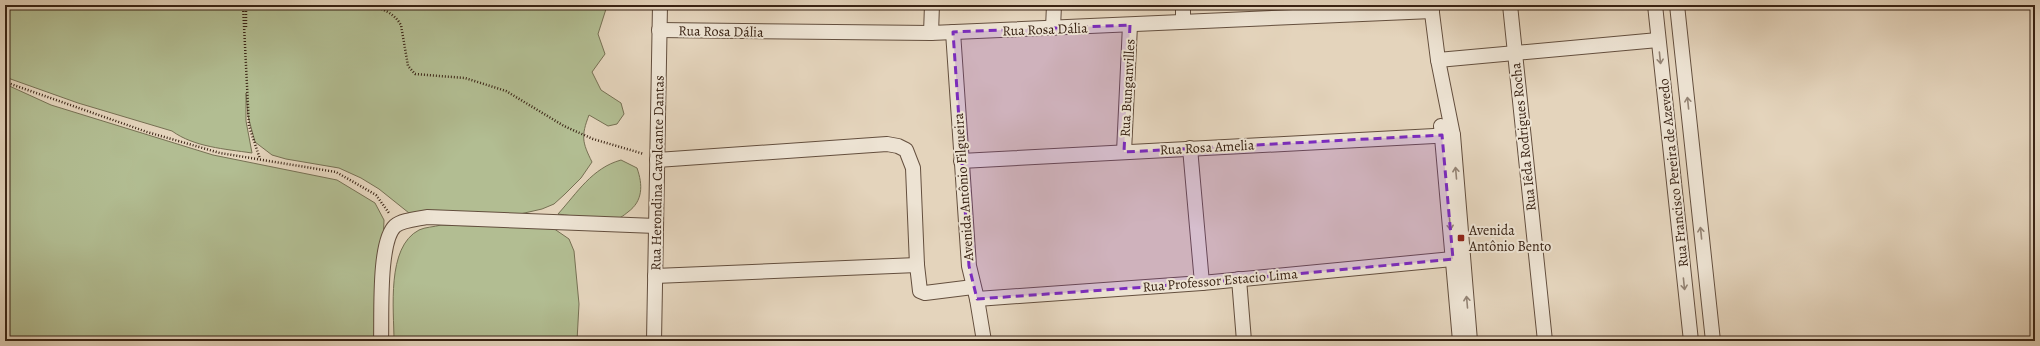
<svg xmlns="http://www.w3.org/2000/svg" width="2040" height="346" font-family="Alegreya,serif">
<rect width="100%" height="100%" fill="#e4d4bc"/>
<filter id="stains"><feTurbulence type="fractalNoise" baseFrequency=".005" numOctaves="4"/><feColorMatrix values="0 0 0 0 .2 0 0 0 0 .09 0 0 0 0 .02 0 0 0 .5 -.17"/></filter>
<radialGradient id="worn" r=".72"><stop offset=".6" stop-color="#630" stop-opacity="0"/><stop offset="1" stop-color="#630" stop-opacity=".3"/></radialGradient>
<g fill="#b2bd92" stroke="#767053">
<path d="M5 5H613L606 9 598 34 605 54 592 72 601 90 621 103 624 114 617 124 608 126 589 115C581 136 582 142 592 162L581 178 565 194 554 204 542 209 520 214 409 213 379 189 361 178 339 168 286 159 272 155 255 142 248 116 246 93V121L252 153C225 149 194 147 172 131L78 103 5 77Z"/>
<polygon points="5,84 51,105 213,155 337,180 375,203 384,220 379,341 5,341"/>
<path d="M621 160 637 168C643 185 643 201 628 212 623 216 618 220 611 220 594 220 575 216 558 214 577 193 592 168 621 160Z"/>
<path d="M441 225 553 228 569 239 574 251 579 304 577 341H394C394 310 386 247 419 230 425 227 434 227 441 225Z"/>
</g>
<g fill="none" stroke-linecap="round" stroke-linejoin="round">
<defs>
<g id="minor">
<polyline points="1431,5 1438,60 1453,135 1470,341"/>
<polyline points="1510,5 1545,341"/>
<polyline points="1655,5 1691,341"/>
<polyline points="1677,5 1713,341"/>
<polyline points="1183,21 1183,5"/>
<polyline points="1053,28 1054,5"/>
<polyline points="659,30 931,33 1432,11"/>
<polyline points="953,32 969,266 977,299 984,341"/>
<polyline points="931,33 932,5"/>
<polyline points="1438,60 1658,40"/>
<polyline points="1441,126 1460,341"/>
<polyline points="1190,148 1202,283"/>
<polyline points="1124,152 1130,25"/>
<polyline points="657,160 887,144 898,146 906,150 913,168 917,265 920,291 925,293 973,287"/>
<polyline points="961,161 1453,135"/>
<polyline points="655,276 917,265"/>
<polyline points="1239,279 1244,341"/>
<polyline points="977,299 1202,283 1463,258"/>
<path d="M381 341C382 317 378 242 395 226 402 220 418 219 427 217L656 226"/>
<polyline points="654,341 660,5"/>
</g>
</defs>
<use href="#minor" stroke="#644f3e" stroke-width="16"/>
<g stroke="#392314" stroke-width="2.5" stroke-dasharray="1 2" stroke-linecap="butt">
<polyline points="243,5 249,126 260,159"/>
<polyline points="246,5 246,27"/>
<path d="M370 5C383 9 394 13 401 25L408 66 415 74 465 78 506 91 564 126 593 139 644 154"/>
<polyline points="5,82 147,132 220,153 336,172 376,195 389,213"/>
</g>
<use href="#minor" stroke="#ede3d3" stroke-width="14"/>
</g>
<defs><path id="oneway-shaft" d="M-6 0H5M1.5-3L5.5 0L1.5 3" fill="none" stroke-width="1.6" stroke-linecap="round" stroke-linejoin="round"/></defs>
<g stroke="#938374">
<use href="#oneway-shaft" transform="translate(1660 58) rotate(84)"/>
<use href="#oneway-shaft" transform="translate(1688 103) rotate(-96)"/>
<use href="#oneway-shaft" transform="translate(1456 173) rotate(-95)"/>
<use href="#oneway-shaft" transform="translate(1450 224) rotate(85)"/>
<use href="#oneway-shaft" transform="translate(1701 233) rotate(-96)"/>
<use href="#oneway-shaft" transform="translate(1684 284) rotate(84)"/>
<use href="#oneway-shaft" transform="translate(1467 302) rotate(-95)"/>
</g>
<path fill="#7b2cbf" fill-opacity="0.2" stroke="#7b2cbf" stroke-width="3" stroke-dasharray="8 5" stroke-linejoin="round" d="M1130 25 1124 152 1442 135 1453 259 1202 283 977 299 969 266 953 32Z"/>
<rect fill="#8f2418" stroke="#ede3d3" stroke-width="1.5" x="1457" y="234" width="8" height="8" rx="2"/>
<g text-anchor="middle" stroke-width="4" stroke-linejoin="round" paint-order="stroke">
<g font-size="14" fill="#392314" stroke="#ede3d3">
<text transform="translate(1045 29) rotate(-2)" y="5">Rua Rosa Dália</text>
<text transform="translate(721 31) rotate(1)" y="5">Rua Rosa Dália</text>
<text transform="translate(1127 88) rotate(-87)" y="5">Rua Bunganvilles</text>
<text transform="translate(1523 137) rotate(-96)" y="5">Rua Iêda Rodrigues Rocha</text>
<text transform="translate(1207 147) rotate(-3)" y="5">Rua Rosa Amelia</text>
<text transform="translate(657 173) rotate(-89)" y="5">Rua Herondina Cavalcante Dantas</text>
<text transform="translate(1673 173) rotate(-96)" y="5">Rua Francisco Pereira de Azevedo</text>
<text transform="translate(963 187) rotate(-94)" y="5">Avenida Antônio Filgueira</text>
<text transform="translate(1220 280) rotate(-5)" y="5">Rua Professor Estacio Lima</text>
</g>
<g font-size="14" fill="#392314" stroke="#ede3d3" text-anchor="start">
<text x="1469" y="235">Avenida<tspan x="1469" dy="16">Antônio Bento</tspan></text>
</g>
</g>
<rect width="2040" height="346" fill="none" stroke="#e4d4bc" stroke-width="20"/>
<rect x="6" y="6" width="2028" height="334" fill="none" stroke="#392314" stroke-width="2"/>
<rect x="10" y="10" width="2020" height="326" fill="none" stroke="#392314"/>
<rect width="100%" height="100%" filter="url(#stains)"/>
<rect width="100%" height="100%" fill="url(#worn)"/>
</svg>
